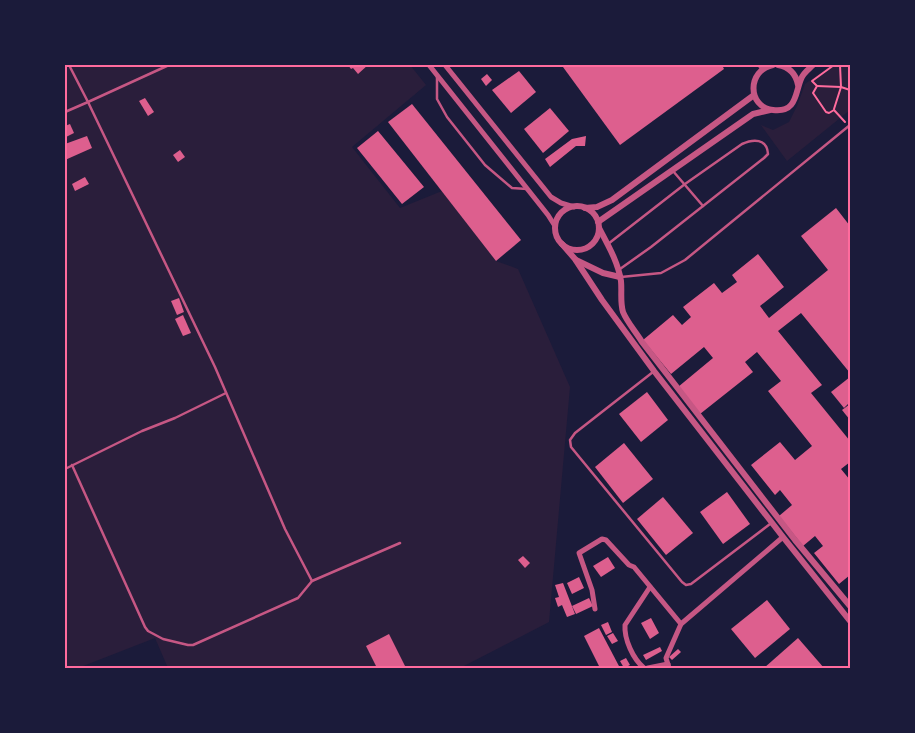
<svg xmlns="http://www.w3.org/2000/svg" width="915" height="733" font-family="'PT Sans Narrow',sans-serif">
<rect width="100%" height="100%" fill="#1b1b3a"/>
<g fill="#2a1e3b">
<polygon points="65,65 410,65 426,85 352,147 400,208 442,191 496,261 518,269 570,387 549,622 460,668 168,668 155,638 78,668 65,668"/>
<polygon points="831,65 850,65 850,110 787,161 761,125 773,130 789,122 797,106 805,84"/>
</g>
<g fill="#dd5f8e">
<polygon points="348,65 368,65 358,74 353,68 351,69"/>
<polygon points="566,65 722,65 724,69 620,145 563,67"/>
<polygon points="519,71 536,92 511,113 492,90"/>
<polygon points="487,74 492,80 486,86 481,79"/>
<polygon points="145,98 154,112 148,116 139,101"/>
<polygon points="412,104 521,240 496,261 388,122"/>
<polygon points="550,108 569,131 543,153 524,129"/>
<polygon points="70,124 74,133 66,137 65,126"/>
<polygon points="378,131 424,187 402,204 357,148"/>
<polygon points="87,136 92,148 65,160 65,144"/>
<polygon points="586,136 585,146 576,146 550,167 545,159 572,139"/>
<polygon points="180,150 185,157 178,162 173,155"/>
<polygon points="85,177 89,184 75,191 72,184"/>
<polygon points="836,208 850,226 850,373 801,313 778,331 822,385 811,393 850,441 850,462 841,469 850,480 850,575 839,584 814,553 823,546 815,536 803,546 779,516 792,505 780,490 775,495 751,465 780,442 795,460 812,446 768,391 781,381 757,352 745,362 753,372 700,414 678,387 713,358 704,347 671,374 643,340 673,315 682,325 691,317 683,307 714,283 722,293 737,282 732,275 758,254 784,287 760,306 769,318 828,270 801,236"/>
<polygon points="179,298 184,312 177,315 171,301"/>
<polygon points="183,315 191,333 183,336 175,319"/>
<polygon points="850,377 850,402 844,408 831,392"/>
<polygon points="647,392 668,420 641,442 619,414"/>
<polygon points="850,404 850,420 842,410"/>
<polygon points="624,443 653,479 623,503 595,467"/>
<polygon points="727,492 750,524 723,544 700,512"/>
<polygon points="663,497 693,533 666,555 637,519"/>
<polygon points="523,556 530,563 525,568 518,560"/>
<polygon points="608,557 615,568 601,577 593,566"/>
<polygon points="579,577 584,588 572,594 567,583"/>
<polygon points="563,583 575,614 567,617 562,605 558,607 555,598 559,597 555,585"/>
<polygon points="589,598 593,606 576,614 572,606"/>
<polygon points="767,600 790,629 755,658 731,629"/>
<polygon points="651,618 659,633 650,639 641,623"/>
<polygon points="608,622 612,632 606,635 601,625"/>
<polygon points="599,628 620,668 600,668 584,636"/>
<polygon points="613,633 618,641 612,644 607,636"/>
<polygon points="389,634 406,668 377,668 366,646"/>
<polygon points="798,638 824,668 764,668"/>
<polygon points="660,647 662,651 646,660 643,655"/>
<polygon points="678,649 681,652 672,660 669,657"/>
<polygon points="626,658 630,665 624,668 620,661"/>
</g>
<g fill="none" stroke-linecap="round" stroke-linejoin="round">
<g stroke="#ff6b9d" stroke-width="2">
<polyline points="834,65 812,81 817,86 813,93 826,112 829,113 834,110 845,122"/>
<polyline points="817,86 841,87 850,90"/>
<polyline points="834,109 841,87 840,65"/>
</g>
<g stroke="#c65784" stroke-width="2.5">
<polyline points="169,65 88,102 215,367 285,529 312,581"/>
<polyline points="758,65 762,69"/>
<polyline points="437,77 437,99 447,117 485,165 512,188 527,189"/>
<polyline points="65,112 88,102 69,65"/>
<polyline points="673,171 703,206"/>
<path d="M608 244 685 184 742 144C753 139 767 138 768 154L764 158 651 247 620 269"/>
<polyline points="621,277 661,273 685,260 850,125"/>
<polyline points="653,372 575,433 570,440 571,447 682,582 686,585 691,584 770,524"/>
<polyline points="72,465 145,627 148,631 163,639 188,645 193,645 298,598 312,581 400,543"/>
<polyline points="65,469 142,431 175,418 226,393"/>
</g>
<g stroke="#c65784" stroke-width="5">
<polyline points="429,65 548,215 555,226"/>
<polyline points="445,65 551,197 561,203 574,207"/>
<polyline points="595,609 592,590 579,553 602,539 606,540 629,565 634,567 681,624"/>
<path d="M644 668C633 659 624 639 625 625L650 587"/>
<polyline points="648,668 668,664"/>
<polyline points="669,668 666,658 681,624 783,537"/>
</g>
<g stroke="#c65784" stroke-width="6">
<path d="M773 65C747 70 747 107 773 110 797 113 795 93 801 79 803 73 809 69 813 65"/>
<path d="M778 65C789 67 796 74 798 85"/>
<circle cx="577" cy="228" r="22"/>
<polyline points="585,208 597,207 612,200 754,95"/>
<polyline points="598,222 753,114 770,110"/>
<path d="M599 228C608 245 618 262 621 281 622 292 620 302 623 312 627 322 636 332 642 342L795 540 850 606"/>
<polyline points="562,244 575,259 602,300 654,371 783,537 850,621"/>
<polyline points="576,260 603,273 620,277"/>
</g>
</g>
<rect width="915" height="733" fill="none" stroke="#1b1b3a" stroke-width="132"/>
<rect x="66" y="66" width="783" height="601" fill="none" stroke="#ff6b9d" stroke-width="2"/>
</svg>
